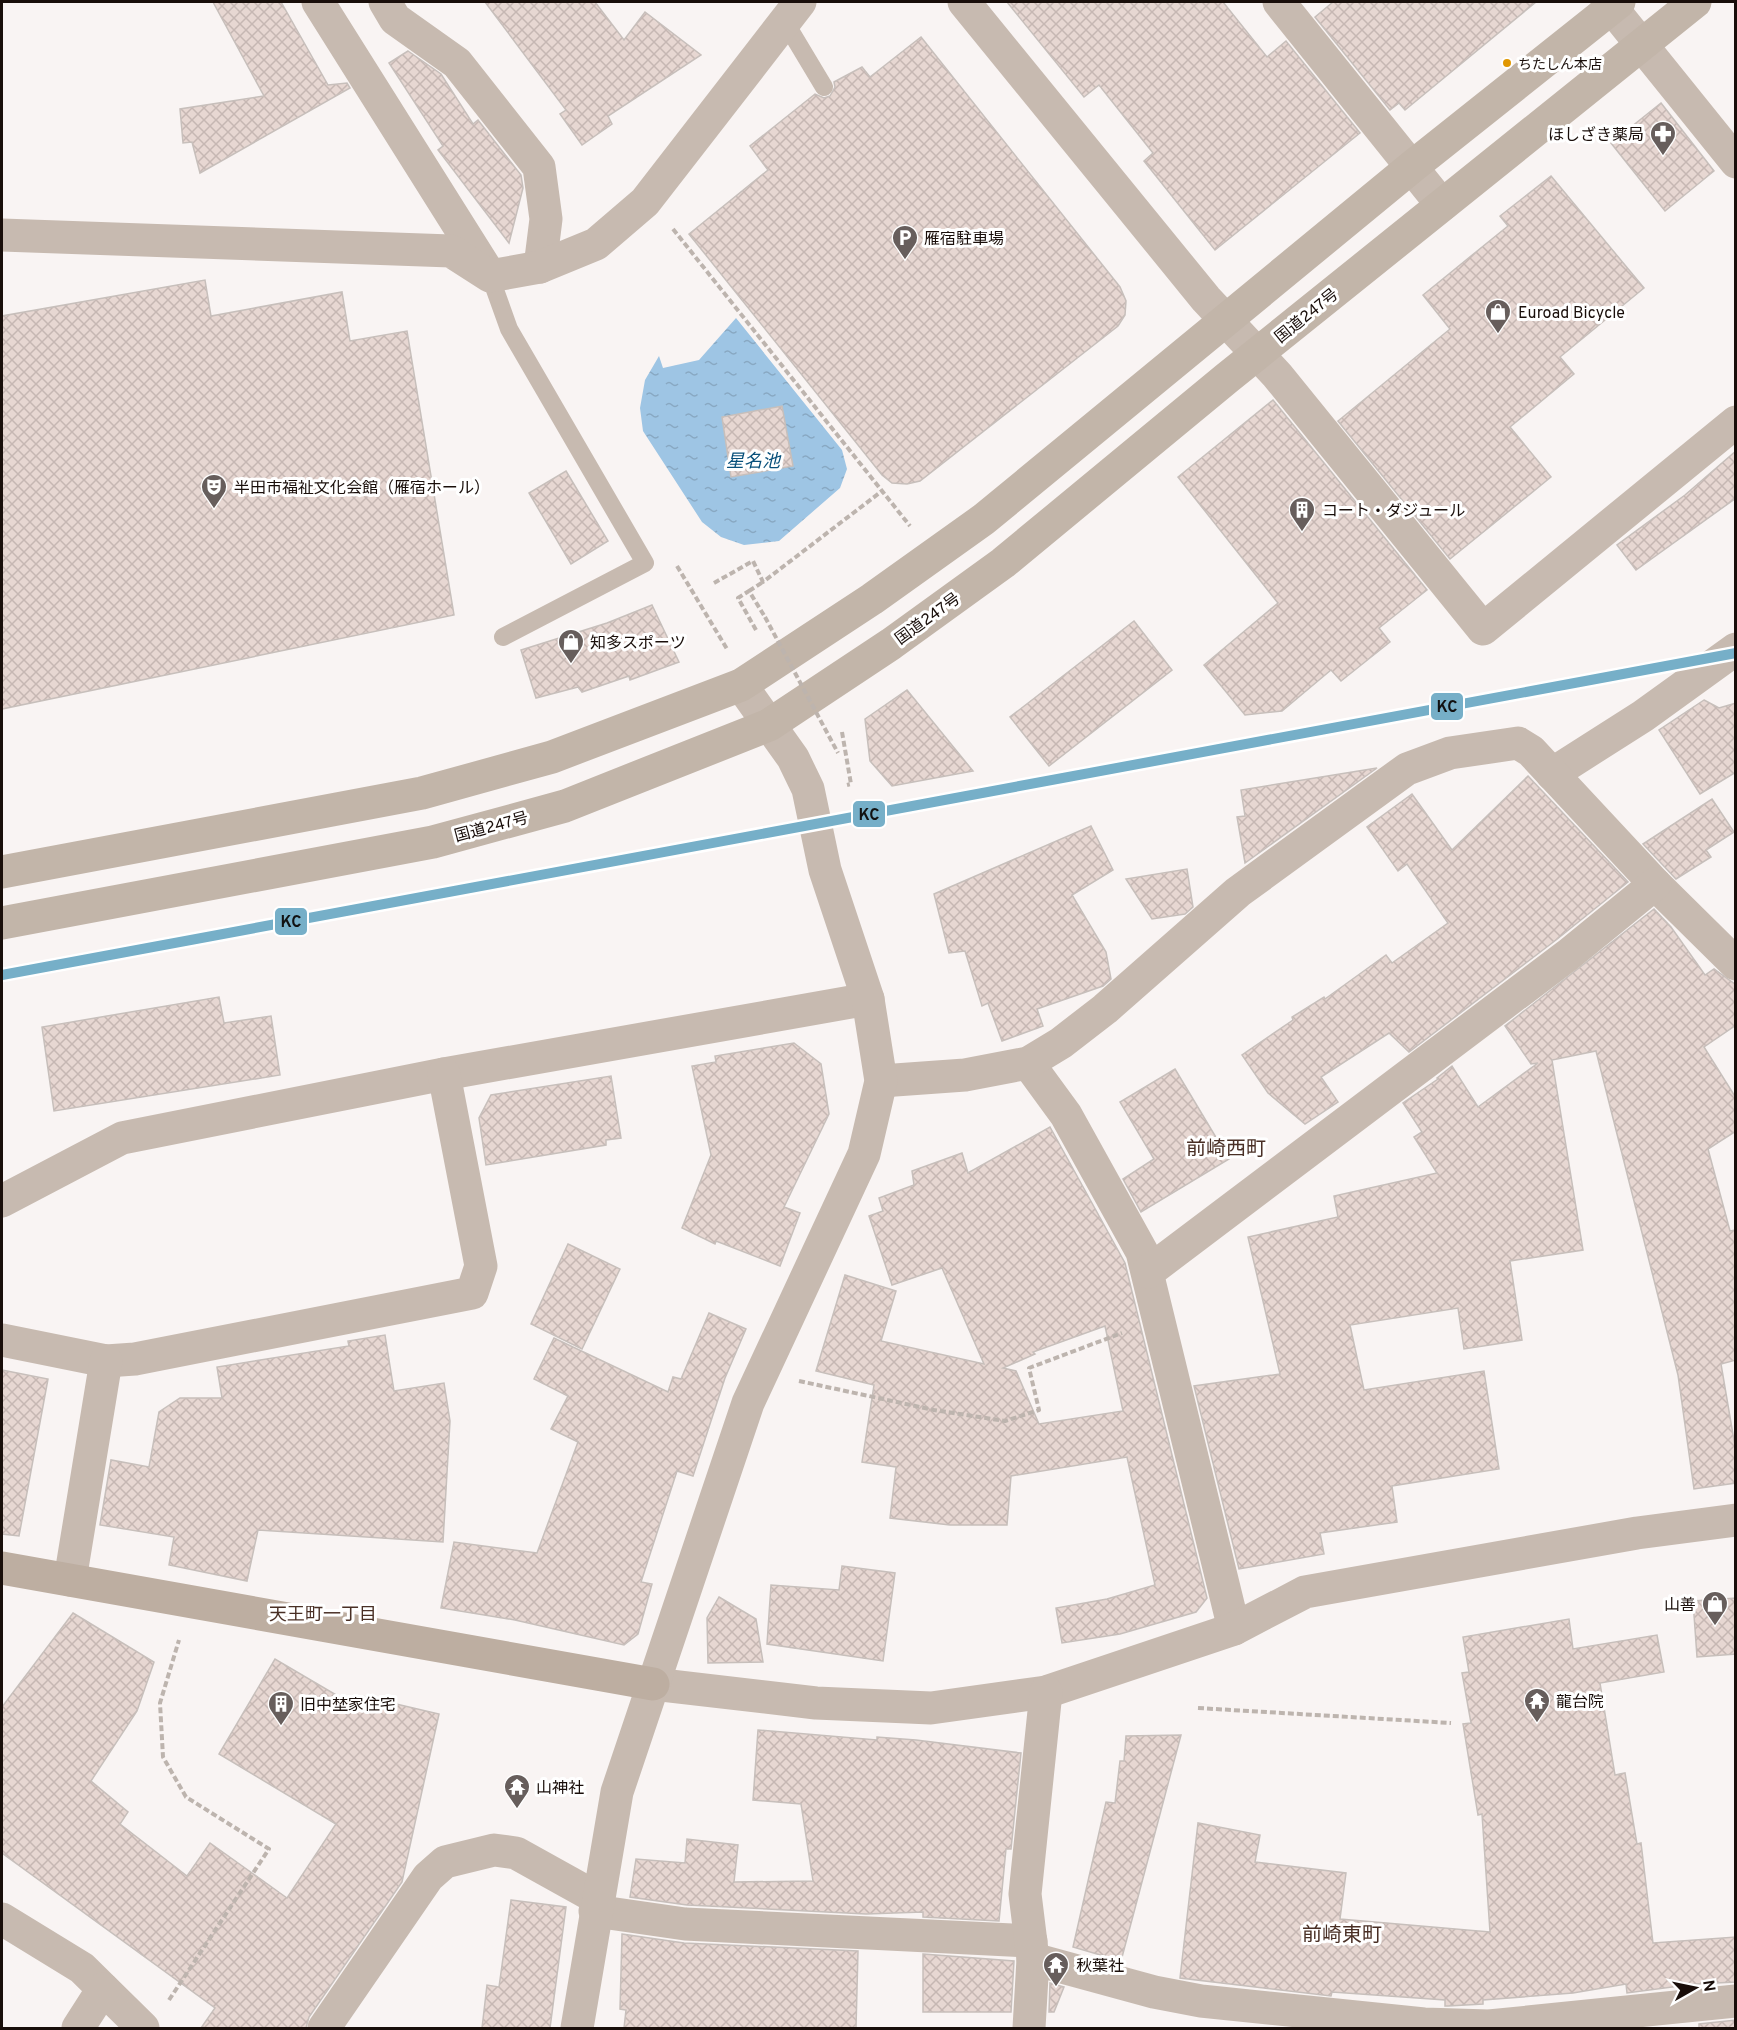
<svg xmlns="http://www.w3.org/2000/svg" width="1737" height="2030" font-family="Overpass,'Noto Sans JP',sans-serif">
<defs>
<pattern id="water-ripples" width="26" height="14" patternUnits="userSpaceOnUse" patternTransform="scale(1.5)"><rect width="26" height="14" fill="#9ec5e4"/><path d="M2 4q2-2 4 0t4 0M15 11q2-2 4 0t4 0" fill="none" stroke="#88a8c2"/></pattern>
<pattern id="building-cross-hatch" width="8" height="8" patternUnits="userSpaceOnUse" patternTransform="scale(1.5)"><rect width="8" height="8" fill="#e7d7d2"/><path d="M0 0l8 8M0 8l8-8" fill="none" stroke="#c6b7b3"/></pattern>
</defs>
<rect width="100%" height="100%" fill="#f9f4f3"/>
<polygon fill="url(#water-ripples)" points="736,318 842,450 847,469 840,488 779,541 744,545 721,537 702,522 643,431 640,408 645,380 659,356 663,368 699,360"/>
<g fill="url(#building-cross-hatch)" stroke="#c7bfbb" stroke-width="1.5" fill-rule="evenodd">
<polygon points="213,2 281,2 328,85 347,83 350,88 200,173 192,142 183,143 180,109 264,96"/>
<polygon points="485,2 595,2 624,40 645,12 701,55 608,116 612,124 582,145 560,114 566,110"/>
<polygon points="1007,2 1223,2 1267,57 1286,41 1360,133 1215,250 1144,161 1153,153 1099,85 1084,97"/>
<polygon points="1333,2 1536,2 1405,110 1399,103 1390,110 1315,17"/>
<polygon points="921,37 1120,287 1126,301 1125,315 1118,326 920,481 907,484 892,483 882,475 689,234 768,170 750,146 815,94 824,98 830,96 835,87 834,82 862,67 870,77"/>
<polygon points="408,51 441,74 473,124 478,120 521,175 523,188 509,243 438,150 443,146 389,63"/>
<polygon points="1661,103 1714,171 1665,211 1611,143"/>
<polygon points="1551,176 1644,288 1560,357 1574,374 1510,427 1551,477 1450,559 1338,421 1450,329 1423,295 1508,226 1500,216"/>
<polygon points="205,280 211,316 342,292 350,341 407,331 454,615 2,709 2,316"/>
<polygon points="1273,400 1427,590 1379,628 1390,642 1341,681 1331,670 1282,711 1245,715 1204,665 1278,603 1178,477"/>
<polygon points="782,406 793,466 731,477 722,417"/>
<polygon points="1736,451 1736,498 1636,570 1617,545 1685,495"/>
<polygon points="566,471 608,541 571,564 529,493"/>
<polygon points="652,605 679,662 630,680 629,676 582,692 578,687 536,698 521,650 607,623"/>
<polygon points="1134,621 1172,670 1049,766 1010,717"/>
<polygon points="907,690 973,771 892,786 870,761 865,719"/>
<polygon points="1704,700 1719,708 1736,703 1736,772 1700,794 1659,730"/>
<polygon points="1377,768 1245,863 1237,817 1245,816 1241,790"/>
<polygon points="1528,776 1628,882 1556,940 1409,1052 1389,1033 1321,1077 1338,1102 1305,1124 1268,1093 1242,1055 1293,1020 1292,1017 1324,997 1325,999 1386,955 1392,963 1448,923 1407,864 1398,871 1367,827 1412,794 1452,850"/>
<polygon points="1712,799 1734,832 1706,850 1711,857 1676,879 1643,844"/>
<polygon points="1091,826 1113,870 1072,895 1106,952 1111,979 1103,986 1037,1009 1043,1026 1002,1041 988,1003 982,1006 965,951 949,953 934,894"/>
<polygon points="1187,869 1193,907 1185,914 1152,919 1126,879"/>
<polygon points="1654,909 1671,927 1705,975 1714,969 1736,985 1736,1025 1704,1047 1736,1098 1736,1131 1708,1149 1730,1231 1736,1230 1736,1360 1721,1364 1736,1452 1736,1483 1694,1489 1678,1375 1596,1051 1552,1060 1583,1250 1510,1261 1522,1340 1464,1349 1458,1308 1350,1325 1364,1390 1484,1371 1499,1469 1392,1486 1397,1522 1320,1533 1324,1554 1239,1569 1194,1386 1280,1374 1248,1237 1338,1217 1334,1196 1437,1173 1414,1137 1422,1132 1403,1103 1438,1079 1437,1078 1452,1066 1478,1107 1538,1063 1531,1064 1505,1026"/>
<polygon points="219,997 224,1023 271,1016 280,1075 54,1111 42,1027"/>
<polygon points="794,1043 821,1064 829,1114 784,1207 800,1213 780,1266 716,1241 715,1244 682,1228 711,1155 692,1066 716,1062 715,1056"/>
<polygon points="1175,1069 1229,1159 1141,1212 1123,1179 1154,1159 1120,1102"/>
<polygon points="611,1076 621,1138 606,1140 606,1145 486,1165 479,1118 491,1095"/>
<path d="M1050 1127 1125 1263 1207 1598 1196 1612 1120 1634 1062 1643 1056 1608 1107 1599 1155 1585 1127 1457 1011 1476 1007 1525H950L890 1518 896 1467 862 1462 874 1385 816 1371 845 1275 896 1291 881 1341 984 1364 942 1268 892 1285 869 1216 883 1211 879 1198 914 1185 912 1171 962 1153 968 1173ZM1105 1326 1123 1411 1039 1424 1016 1371 1003 1368 1035 1354 1033 1352Z"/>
<polygon points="568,1244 620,1269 582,1349 531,1324"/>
<polygon points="709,1313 746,1329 725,1378 693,1476 677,1471 641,1582 652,1584 638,1634 624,1645 515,1620 441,1608 454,1542 537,1553 578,1442 551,1429 568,1396 534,1379 554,1338 668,1392 673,1377 681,1379"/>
<polygon points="385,1335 394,1391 444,1383 450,1421 443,1542 258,1530 247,1581 169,1565 174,1537 100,1525 111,1460 149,1467 159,1412 180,1398 222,1398 217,1367 349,1346 348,1341"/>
<polygon points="2,1370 48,1379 19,1536 2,1534"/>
<polygon points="842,1566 895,1573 883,1661 767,1644 771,1585 839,1590"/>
<polygon points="719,1597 756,1619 763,1662 708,1663 707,1618"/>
<polygon points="1736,1598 1736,1654 1697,1657 1693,1601"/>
<polygon points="73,1613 154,1662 137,1711 91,1781 128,1812 120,1824 187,1876 210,1843 287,1898 336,1824 219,1754 275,1659 360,1709 362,1696 439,1714 402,1882 309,2017 306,2028 201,2028 215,2008 2,1853 2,1707"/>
<polygon points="1569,1619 1573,1649 1657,1635 1664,1672 1600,1683 1615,1775 1625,1773 1637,1844 1641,1843 1653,1943 1736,1937 1736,1982 1695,1984 1627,1993 1626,1984 1573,1993 1483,2000 1483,2004 1448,2006 1445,2006 1445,2000 1332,1992 1331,1996 1180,1978 1198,1823 1260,1835 1255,1862 1346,1873 1340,1919 1490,1932 1482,1814 1478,1815 1463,1724 1471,1723 1462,1673 1469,1672 1463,1637"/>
<polygon points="758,1730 877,1740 877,1737 916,1740 1021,1753 1011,1849 1006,1849 999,1921 923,1917 923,1912 866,1914 687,1905 630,1897 636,1859 685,1863 687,1839 738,1845 734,1882 813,1881 801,1804 753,1800"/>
<polygon points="1181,1735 1121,1961 1073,1947 1106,1802 1115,1803 1120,1761 1124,1761 1126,1736"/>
<polygon points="511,1900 566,1907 550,2028 482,2028 487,1985 499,1987"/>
<polygon points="622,1934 684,1943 858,1951 856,2028 624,2028 626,2010 620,2009"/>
<polygon points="923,1954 1014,1961 1011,2012 923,2012"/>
<polygon points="1050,1983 1064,1987 1054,2012 1049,2012"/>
<polygon points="1736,2020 1736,2028 1699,2028 1699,2024"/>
</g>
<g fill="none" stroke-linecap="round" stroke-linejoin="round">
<g stroke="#bdb4ae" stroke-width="4" stroke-dasharray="6 3" stroke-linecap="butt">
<polyline points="673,229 910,526"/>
<polyline points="677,566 727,649"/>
<polyline points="714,583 753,561 763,582 882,491"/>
<polyline points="749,591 763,582"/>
<polyline points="756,630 738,598 749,591 765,617"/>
<polyline points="842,732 851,784 847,785"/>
<polyline points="799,1381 934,1410 1005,1421 1039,1410 1029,1368 1122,1333"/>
<polyline points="1198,1708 1451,1723"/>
<polyline points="169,2000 269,1849 186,1797 163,1757 160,1703 179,1640"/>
</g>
<g stroke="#c7bab0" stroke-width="18">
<polyline points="785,22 824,87"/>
<polyline points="490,276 509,329 645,563 503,637"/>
</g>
<g stroke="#c7bab0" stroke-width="33">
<polyline points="318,2 486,269"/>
<polyline points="385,2 395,19 457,63 539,167 546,219 540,267"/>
<polyline points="964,2 1206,299 1277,375 1483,629 1736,422"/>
<polyline points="1279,2 1442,205"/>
<polyline points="1607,2 1736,162"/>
<polyline points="2,235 451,251 490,276 540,267 596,244 645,202 800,2"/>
<polyline points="1552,774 1643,716 1736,649"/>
<polyline points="1028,1063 1066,1115 1142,1252 1234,1629"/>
<polyline points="881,1081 965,1075 1028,1063 1061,1043 1105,1009 1238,892 1407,769 1450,753 1518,743 1531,751 1655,884 1736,964"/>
<polyline points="2,1201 122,1138 444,1074 868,999"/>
<polyline points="1148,1272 1568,955 1655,884"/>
<polyline points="2,1340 106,1361 135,1359 472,1293 481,1266 444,1074"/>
<polyline points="70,1580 106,1361"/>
<polyline points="653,1684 816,1703 931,1708 1046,1692 1234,1629 1305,1592 1637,1533 1736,1520"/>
<polyline points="595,1911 685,1924 1031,1941"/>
<polyline points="2,1919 82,1968 143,2028"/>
<polyline points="1033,1959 1154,1992 1201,2001 1424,2024 1489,2026 1736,2001"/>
<polyline points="78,2028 103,1989"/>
<polyline points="324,2028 428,1877 445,1862 494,1850 516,1853 597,1898"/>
<polyline points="577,2028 617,1792 748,1403 864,1154 881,1081 868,999 825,870 808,789 793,758 741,685"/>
<polyline points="1029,2028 1033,1959 1025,1894 1046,1692"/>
</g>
<polyline stroke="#bdaea1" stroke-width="33" points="2,1568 653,1684"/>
<g stroke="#c2b5a9" stroke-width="33">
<polyline points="2,872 422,793 552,757 741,685 872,599 984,519 1413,166 1619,2"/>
<polyline points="2,923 433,842 565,806 769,725 891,644 1003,563 1227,378 1695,2"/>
</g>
<polyline stroke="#bdb4ae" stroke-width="4" stroke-dasharray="6 3" stroke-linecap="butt" points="765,617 838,753"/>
<defs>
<polyline id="rail-1" points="2,975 1736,653"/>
</defs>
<use href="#rail-1" stroke="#fff" stroke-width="15"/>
<use href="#rail-1" stroke="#76afc8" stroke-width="10"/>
</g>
<defs>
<symbol id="pharmacy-pin" viewBox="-11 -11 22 30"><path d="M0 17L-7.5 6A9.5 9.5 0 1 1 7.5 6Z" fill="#675e5c" stroke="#fff"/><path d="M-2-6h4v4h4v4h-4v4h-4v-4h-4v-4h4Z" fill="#fff"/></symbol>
<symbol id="parking-pin" viewBox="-11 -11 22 30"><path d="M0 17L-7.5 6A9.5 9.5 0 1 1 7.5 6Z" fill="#675e5c" stroke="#fff"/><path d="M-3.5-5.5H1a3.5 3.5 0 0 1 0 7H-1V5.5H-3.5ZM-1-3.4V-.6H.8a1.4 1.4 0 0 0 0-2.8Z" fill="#fff"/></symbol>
<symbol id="shop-pin" viewBox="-11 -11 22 30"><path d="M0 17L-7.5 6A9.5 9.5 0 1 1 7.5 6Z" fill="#675e5c" stroke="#fff"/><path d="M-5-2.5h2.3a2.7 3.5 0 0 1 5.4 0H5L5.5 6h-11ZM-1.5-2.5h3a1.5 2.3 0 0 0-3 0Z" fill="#fff"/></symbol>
<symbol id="theatre-pin" viewBox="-11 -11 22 30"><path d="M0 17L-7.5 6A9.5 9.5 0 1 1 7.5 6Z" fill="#675e5c" stroke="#fff"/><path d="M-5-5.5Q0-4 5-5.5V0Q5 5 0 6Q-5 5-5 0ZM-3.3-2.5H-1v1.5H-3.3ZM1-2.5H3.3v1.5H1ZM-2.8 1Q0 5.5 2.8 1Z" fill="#fff"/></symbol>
<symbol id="building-pin" viewBox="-11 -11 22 30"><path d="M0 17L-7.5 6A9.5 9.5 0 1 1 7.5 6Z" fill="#675e5c" stroke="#fff"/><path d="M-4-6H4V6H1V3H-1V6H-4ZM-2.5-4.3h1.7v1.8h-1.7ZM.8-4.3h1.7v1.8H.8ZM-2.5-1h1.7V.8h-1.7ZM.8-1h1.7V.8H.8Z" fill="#fff"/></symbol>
<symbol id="temple-pin" viewBox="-11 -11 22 30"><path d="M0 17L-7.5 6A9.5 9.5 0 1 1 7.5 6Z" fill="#675e5c" stroke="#fff"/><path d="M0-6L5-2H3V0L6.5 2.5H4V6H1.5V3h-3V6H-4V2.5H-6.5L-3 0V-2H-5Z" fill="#fff"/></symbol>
</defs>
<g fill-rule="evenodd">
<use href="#pharmacy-pin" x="1648" y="119" width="30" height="40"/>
<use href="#parking-pin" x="890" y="223" width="30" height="40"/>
<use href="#shop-pin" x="1483" y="297" width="30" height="40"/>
<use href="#theatre-pin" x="199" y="472" width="30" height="40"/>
<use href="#building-pin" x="1287" y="495" width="30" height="40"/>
<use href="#shop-pin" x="556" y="627" width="30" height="40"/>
<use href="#shop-pin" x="1700" y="1589" width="30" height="40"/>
<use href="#temple-pin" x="1522" y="1686" width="30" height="40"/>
<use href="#building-pin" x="266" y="1689" width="30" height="40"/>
<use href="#temple-pin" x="502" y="1772" width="30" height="40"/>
<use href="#temple-pin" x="1041" y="1950" width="30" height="40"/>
</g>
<circle fill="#e19701" stroke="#fff" stroke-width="2" cx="1507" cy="63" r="5"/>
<g text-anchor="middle" stroke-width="6" stroke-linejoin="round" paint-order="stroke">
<g font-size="14" fill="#190e0a" stroke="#fff" text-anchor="start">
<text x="1518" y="69">ちたしん本店</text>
</g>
<g font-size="16" fill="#190e0a" stroke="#fff" text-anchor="start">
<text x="1644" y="140" text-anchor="end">ほしざき薬局</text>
<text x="924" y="244">雁宿駐車場</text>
<text x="1518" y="318">Euroad Bicycle</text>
<text x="234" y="493">半田市福祉文化会館（雁宿ホール）</text>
<text x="1322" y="516">コート・ダジュール</text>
<text x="590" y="648">知多スポーツ</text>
<text x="1696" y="1610" text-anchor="end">山善</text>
<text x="1556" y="1707">龍台院</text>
<text x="300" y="1710">旧中埜家住宅</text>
<text x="536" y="1793">山神社</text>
<text x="1076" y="1971">秋葉社</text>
</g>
<g font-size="16" fill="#190e0a" stroke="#fff">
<text transform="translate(1306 315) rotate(-39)" y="6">国道247号</text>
<text transform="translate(927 618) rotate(-36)" y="6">国道247号</text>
<text transform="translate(491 826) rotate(-15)" y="6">国道247号</text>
</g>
<g font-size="18" font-style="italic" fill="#074f7a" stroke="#fff">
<text x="753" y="467">星名池</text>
</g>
<g font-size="18" fill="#492f25" stroke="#fff">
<text x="323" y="1620">天王町一丁目</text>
</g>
<g font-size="20" fill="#492f25" stroke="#fff">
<text x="1226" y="1155">前崎西町</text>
<text x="1342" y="1941">前崎東町</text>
</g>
</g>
<g stroke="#fff" stroke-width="2">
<rect x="1430" y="692" width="34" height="29" rx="6" fill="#76afc8"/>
<rect x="852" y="800" width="34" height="28" rx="6" fill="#76afc8"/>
<rect x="274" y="907" width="34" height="29" rx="6" fill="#76afc8"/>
</g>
<g font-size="16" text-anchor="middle" font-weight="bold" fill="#111">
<text x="1447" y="712">KC</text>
<text x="869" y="820">KC</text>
<text x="291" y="927">KC</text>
</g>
<rect width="1737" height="2030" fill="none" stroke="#190e0a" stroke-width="6"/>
<g transform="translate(1695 1988) rotate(81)" stroke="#ffffff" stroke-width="4.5" paint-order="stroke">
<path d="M0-4.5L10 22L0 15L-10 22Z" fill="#190e0a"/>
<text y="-9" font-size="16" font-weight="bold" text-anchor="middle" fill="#190e0a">N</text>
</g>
</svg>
